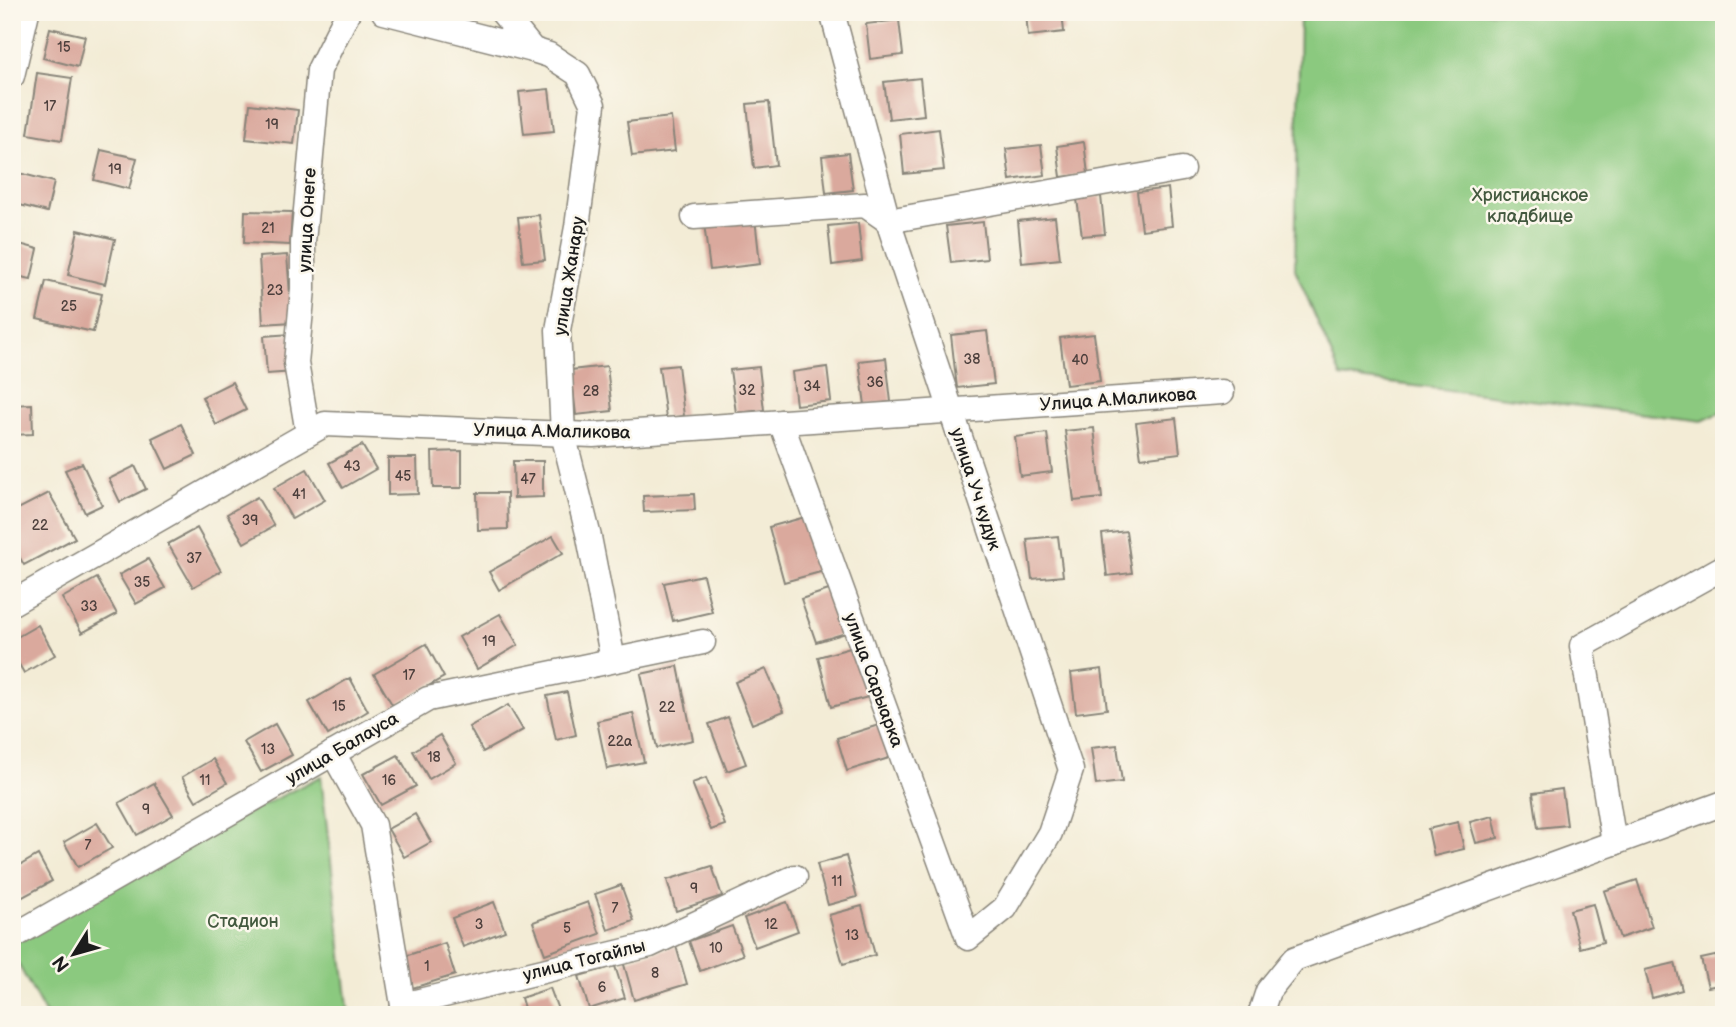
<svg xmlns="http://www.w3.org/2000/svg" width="1736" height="1027" font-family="'Balsamiq Sans',sans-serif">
<rect width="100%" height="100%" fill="#fbf7ec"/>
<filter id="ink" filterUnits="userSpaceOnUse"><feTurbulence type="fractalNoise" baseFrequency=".0143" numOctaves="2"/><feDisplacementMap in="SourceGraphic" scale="14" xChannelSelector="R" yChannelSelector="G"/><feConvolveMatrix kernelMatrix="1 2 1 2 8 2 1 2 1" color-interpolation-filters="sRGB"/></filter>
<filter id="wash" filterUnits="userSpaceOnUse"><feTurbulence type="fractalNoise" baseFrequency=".00686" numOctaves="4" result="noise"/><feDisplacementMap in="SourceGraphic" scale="28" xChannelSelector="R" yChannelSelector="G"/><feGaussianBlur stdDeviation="1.57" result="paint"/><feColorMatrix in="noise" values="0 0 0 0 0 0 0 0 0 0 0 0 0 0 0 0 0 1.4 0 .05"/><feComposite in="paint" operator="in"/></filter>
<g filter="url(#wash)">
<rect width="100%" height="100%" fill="#f3ecd6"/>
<g fill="#8bc97f" stroke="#54724e" stroke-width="2">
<polygon points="1300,12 1724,12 1724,411 1702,421 1341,377 1295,269"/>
<polygon points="321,776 349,1015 46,1015 12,953 12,933"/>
</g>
<g id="blocks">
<g fill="#daa99d">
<polygon points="1026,12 1062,12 1064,32 1028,36"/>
<polygon points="899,20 903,55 870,59 866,24"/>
<polygon points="50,28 85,36 78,67 43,58"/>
<polygon points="37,73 72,78 62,140 28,134"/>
<polygon points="920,78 924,115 889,119 884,82"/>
<polygon points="549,89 554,131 524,134 519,92"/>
<polygon points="769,102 776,165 754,168 747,104"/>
<polygon points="250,104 298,110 294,144 246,139"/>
<polygon points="671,117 675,151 632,156 627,122"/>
<polygon points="939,129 944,170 904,174 900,134"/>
<polygon points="1084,142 1088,174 1061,177 1057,146"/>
<polygon points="1041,145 1045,175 1010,180 1006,149"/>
<polygon points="101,150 137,158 129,189 94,180"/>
<polygon points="848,153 853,190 826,193 822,156"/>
<polygon points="19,173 54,182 47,212 12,203"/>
<polygon points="1168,188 1172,226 1142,230 1137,192"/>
<polygon points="1101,196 1105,234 1082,236 1077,199"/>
<polygon points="245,211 292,212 290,245 244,243"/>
<polygon points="539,215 545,260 523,262 518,217"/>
<polygon points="1055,217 1060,259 1022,263 1018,221"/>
<polygon points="755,218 760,264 710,270 704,224"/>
<polygon points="983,222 987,259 951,263 946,226"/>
<polygon points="858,223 862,261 832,265 828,226"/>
<polygon points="78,230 115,239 105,284 68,275"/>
<polygon points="12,242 38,249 31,279 12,275"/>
<polygon points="287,255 292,322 263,324 259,257"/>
<polygon points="46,281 102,294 93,332 37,319"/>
<polygon points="987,331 994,384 957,388 951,335"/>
<polygon points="291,334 294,372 267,374 264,336"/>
<polygon points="1094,334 1100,381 1066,385 1060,338"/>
<polygon points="886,358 891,402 865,405 859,361"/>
<polygon points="678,365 684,416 666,418 659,367"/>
<polygon points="607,366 612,411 576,415 571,370"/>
<polygon points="759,367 764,410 736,413 730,370"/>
<polygon points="827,367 831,401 796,405 792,372"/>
<polygon points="232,382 246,410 216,425 202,397"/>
<polygon points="32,404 33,434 12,435 12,405"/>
<polygon points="1176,418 1180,453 1141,458 1136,423"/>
<polygon points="181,424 196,455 167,469 152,438"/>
<polygon points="1094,428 1102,498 1074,501 1065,431"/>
<polygon points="1047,433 1052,472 1020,476 1015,437"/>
<polygon points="362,445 376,469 343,488 329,463"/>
<polygon points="462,451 462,488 433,488 432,452"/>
<polygon points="388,458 417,458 418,494 388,495"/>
<polygon points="513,461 543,461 543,497 514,498"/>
<polygon points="82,463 102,505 85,513 65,470"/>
<polygon points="135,466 146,489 120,502 109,479"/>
<polygon points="307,469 325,500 292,519 274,488"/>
<polygon points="49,493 75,538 24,565 12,544 12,512"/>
<polygon points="477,493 507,493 508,529 478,530"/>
<polygon points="694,494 695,510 644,512 643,496"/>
<polygon points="257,497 274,526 244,543 227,514"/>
<polygon points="809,516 824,571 784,582 769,527"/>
<polygon points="197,528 221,571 193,587 168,544"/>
<polygon points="1126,531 1132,573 1107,576 1102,534"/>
<polygon points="553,536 563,553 499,590 489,572"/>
<polygon points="1058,536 1063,576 1032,579 1027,539"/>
<polygon points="148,559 165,588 136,604 119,575"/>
<polygon points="703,575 712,612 673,621 664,583"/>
<polygon points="97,578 117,614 82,633 62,598"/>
<polygon points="835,588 849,632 816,642 801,599"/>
<polygon points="500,614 518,645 477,669 459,637"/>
<polygon points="38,625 55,655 24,673 12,652 12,640"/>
<polygon points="426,644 444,677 393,706 374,674"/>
<polygon points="854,647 868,697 831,707 818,657"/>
<polygon points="678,666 693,740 657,748 641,674"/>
<polygon points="766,669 784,711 752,724 735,682"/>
<polygon points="1102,669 1107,709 1076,713 1071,673"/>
<polygon points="350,678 368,711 328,735 309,702"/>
<polygon points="567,692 576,735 556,740 547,696"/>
<polygon points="508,705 523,730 483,752 469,727"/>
<polygon points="633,713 644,762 607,769 597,721"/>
<polygon points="728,717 746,764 727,771 709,724"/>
<polygon points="275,724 292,755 261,772 244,742"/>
<polygon points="882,724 892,757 847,771 837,738"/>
<polygon points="440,735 456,763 429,779 413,751"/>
<polygon points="1117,745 1122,782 1096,785 1091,748"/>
<polygon points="398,755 416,786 381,805 363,774"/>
<polygon points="213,759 227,783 196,801 182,777"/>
<polygon points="706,778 725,825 711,830 692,783"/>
<polygon points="154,783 173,815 137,835 119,803"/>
<polygon points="1562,789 1567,825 1538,828 1533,793"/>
<polygon points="415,814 431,842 404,857 388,829"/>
<polygon points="1493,816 1498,838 1476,843 1470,822"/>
<polygon points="1458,822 1464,849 1434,856 1428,829"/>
<polygon points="97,823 112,848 78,867 64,842"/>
<polygon points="38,855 52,881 21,898 12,883 12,870"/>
<polygon points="846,856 857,897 828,905 817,864"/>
<polygon points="712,866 722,896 676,911 667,880"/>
<polygon points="1637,880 1652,927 1620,938 1604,891"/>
<polygon points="621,885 634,921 608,930 595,894"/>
<polygon points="494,902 505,931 463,947 452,918"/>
<polygon points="588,902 600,934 545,954 533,922"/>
<polygon points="787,902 798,931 755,947 744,918"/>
<polygon points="1593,904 1603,942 1580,948 1570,910"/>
<polygon points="862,906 875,955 843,964 829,915"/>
<polygon points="732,926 743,955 700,971 689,941"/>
<polygon points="445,943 455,975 409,989 399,958"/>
<polygon points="676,946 687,984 634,1000 623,961"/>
<polygon points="1724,954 1724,984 1708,987 1701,959"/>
<polygon points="1675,963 1682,990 1652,998 1645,970"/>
<polygon points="615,966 625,998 589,1009 579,976"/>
<polygon points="550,988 560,1015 526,1015 521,998"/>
</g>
</g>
</g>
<g filter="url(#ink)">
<use href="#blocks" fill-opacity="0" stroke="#888479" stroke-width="2"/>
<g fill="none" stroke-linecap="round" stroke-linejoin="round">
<defs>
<g id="minor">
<polyline points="384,12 533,50"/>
<polyline points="502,12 533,50 549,55 578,74 593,105 577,227 558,330 563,434 589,537 613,660"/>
<polyline points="12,76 27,12"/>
<polyline points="694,217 865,205 888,221 1182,169"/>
<polyline points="781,422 968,938 1005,908 1050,833 1071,770 888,221 832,12"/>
<polyline points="308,433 296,363 303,289 303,242 319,70 348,12"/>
<polyline points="12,603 325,424 593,435 1222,392"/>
<polyline points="333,753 373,825 403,1005 402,1015"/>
<polyline points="1614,843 1582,646 1724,567"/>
<polyline points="12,937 428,699 703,642"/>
<polyline points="403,1005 650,945 795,877"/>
<polyline points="1260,1015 1268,991 1294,959 1724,803"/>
</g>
</defs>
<use href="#minor" stroke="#888479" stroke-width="27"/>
<use href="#minor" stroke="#fff" stroke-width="24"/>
</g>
</g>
<g text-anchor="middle" stroke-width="5" stroke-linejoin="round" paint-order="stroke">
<g font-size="14" fill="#4c3f3c">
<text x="64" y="52">15</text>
<text x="50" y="111">17</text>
<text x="272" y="129">19</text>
<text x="115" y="174">19</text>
<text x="268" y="233">21</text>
<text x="275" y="295">23</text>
<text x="69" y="311">25</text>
<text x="972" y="364">38</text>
<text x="1080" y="365">40</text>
<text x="875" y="387">36</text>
<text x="812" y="391">34</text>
<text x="747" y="395">32</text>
<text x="591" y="396">28</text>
<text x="352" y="471">43</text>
<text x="403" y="481">45</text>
<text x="528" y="484">47</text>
<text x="299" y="499">41</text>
<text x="250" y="525">39</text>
<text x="40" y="530">22</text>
<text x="194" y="563">37</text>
<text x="142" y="587">35</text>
<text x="89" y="611">33</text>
<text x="489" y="646">19</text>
<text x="409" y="680">17</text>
<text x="339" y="711">15</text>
<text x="667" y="712">22</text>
<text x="620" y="746">22а</text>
<text x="268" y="754">13</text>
<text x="434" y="762">18</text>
<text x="205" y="785">11</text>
<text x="389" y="785">16</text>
<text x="146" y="814">9</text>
<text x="88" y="850">7</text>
<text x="837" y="886">11</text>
<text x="694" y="893">9</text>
<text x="615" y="913">7</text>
<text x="479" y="929">3</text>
<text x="771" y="929">12</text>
<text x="567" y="933">5</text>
<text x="852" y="940">13</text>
<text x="716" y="953">10</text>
<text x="427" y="971">1</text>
<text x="655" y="978">8</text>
<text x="602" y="992">6</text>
</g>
<g font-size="18" fill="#43593f" stroke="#fbf7ec">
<text x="1530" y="201">Христианское<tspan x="1530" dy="21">кладбище</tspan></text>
<text x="243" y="927">Стадион</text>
</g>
<g font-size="18" fill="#1c1c1c" stroke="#fbf7ec">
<text transform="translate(307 220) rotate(-87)" y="6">улица Онеге</text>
<text transform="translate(569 276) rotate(-81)" y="6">улица Жанару</text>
<text transform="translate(1118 399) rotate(-4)" y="6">Улица А.Маликова</text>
<text transform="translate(552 431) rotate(1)" y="6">Улица А.Маликова</text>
<text transform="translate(976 489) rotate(72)" y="6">улица Уч кудук</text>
<text transform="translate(874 680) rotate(70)" y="6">улица Сарыарка</text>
<text transform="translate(342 748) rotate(-30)" y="6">улица Балауса</text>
<text transform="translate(584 960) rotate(-14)" y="6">улица Тогайлы</text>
</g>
</g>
<rect width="1736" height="1027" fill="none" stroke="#fbf7ec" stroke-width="42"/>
<g transform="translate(74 954) rotate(233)" stroke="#fbf7ec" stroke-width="5" paint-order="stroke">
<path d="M0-5L12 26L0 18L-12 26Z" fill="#1c1c1c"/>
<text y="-10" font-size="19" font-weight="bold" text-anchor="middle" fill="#1c1c1c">N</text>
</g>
</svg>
